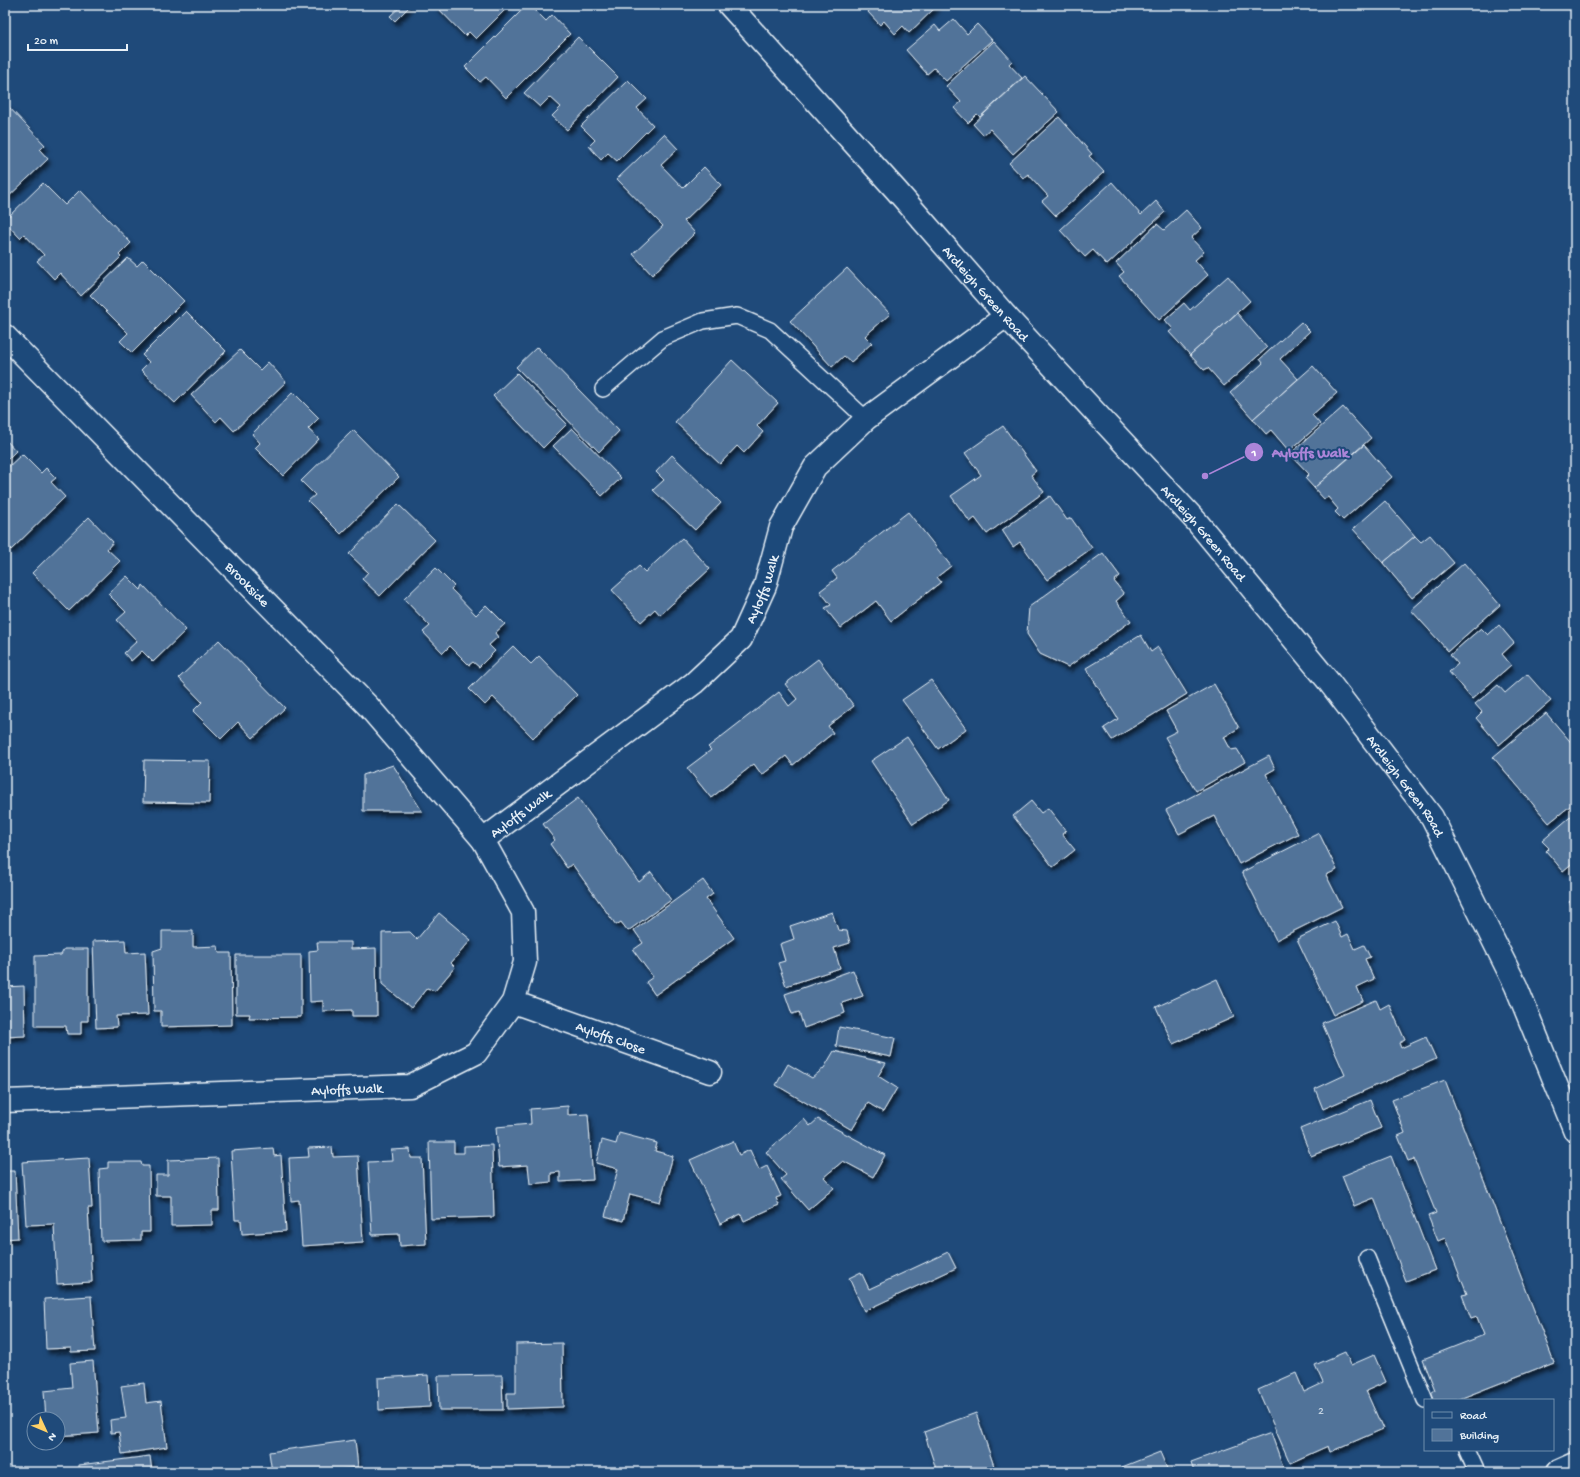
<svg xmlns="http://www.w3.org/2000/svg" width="1580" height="1477" font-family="'Gochi Hand',sans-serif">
<defs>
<filter id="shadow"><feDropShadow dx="2.5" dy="4.5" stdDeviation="2" flood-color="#0009"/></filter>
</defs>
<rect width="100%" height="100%" fill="#1f4a7a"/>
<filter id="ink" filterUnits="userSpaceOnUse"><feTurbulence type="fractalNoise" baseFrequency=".025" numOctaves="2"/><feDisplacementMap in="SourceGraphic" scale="8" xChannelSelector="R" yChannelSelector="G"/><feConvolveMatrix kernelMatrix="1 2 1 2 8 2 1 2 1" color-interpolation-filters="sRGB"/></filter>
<g filter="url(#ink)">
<g fill="#517399" stroke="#e8f1f8" filter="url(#shadow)">
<polygon points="402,5 411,5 395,21 390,16"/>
<polygon points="435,5 506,5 508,7 476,39 469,32 465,36"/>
<polygon points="527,5 530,5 546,21 552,15 570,34 506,98 486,77 480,82 465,67"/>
<polygon points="873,5 938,5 909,33 903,26 895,34 884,21 880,25 868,12"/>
<polygon points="954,19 967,34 977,24 992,40 946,81 934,68 927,74 906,50 935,25 940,31"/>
<polygon points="578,37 618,77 567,130 552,116 561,107 550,97 540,107 524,93"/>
<polygon points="994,41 1012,61 1009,64 1022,78 980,117 977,114 968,123 954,108 961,102 946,86"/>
<polygon points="1025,76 1059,112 1013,154 990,129 983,135 973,124"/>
<polygon points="628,80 647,99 637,108 653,125 617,161 608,153 601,160 589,146 595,140 581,126"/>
<polygon points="7,105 45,145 40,150 48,159 5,200 5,106"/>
<polygon points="1059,117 1092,154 1089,156 1104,172 1056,216 1042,201 1048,196 1028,174 1023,178 1009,163"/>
<polygon points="664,134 678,149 661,165 683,188 704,167 721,185 684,221 695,233 652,275 633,254 663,226 617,179"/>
<polygon points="1112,182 1141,215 1156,201 1165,212 1107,265 1093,250 1085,257 1060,230"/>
<polygon points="43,183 65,205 80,190 131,243 119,255 121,257 81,296 60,273 54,279 37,261 44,255 24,234 20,238 5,222 5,220"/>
<polygon points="1186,210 1202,228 1191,238 1204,252 1195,260 1208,275 1159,320 1119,276 1124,272 1116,263 1157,224 1164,230"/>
<polygon points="128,258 137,266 143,260 184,301 132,353 120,341 128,333 90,295"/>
<polygon points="847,268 890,314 865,336 872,343 851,362 844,356 832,367 790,321"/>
<polygon points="1228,276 1250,301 1190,355 1169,332 1173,329 1165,320 1184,303 1190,310"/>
<polygon points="186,311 226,351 175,403 141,370 149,362 142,355"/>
<polygon points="1237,313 1267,348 1224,386 1208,368 1204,370 1190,355"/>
<polygon points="1301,322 1310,331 1280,359 1298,379 1253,419 1230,393 1263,363 1260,359"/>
<polygon points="537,347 619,431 599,452 516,367"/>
<polygon points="240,350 260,370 268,362 286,382 234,431 221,417 216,422 191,395"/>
<polygon points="732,360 778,403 757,426 763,432 744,453 737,446 720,464 675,422"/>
<polygon points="1313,366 1337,393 1312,415 1320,424 1289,451 1271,430 1266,434 1253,419"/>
<polygon points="517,373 567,424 543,448 493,396"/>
<polygon points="293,392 319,418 308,429 319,439 283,476 255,448 260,443 252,434"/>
<polygon points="1343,407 1371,438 1314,488 1305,478 1309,474 1290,454"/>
<polygon points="1003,426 1036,471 1031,475 1044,492 987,534 975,518 970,522 951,496 981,475 965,453"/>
<polygon points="572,428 621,478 602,496 553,446"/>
<polygon points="353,430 399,477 341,534 308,501 315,495 301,481"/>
<polygon points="5,439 16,451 5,462"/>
<polygon points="1364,445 1392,477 1343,520 1335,512 1338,509 1328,497 1324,499 1314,488"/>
<polygon points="22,454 41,473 46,468 56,478 51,482 65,497 11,550 5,544 5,470"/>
<polygon points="672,455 721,503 695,530 653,490 664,480 656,472"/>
<polygon points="1050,496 1067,520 1071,518 1092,548 1047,580 1020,542 1013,547 1002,530"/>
<polygon points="1385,501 1415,536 1383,563 1353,529"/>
<polygon points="398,504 435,540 380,596 362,579 368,572 349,554"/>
<polygon points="908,512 951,566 937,577 941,582 891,621 876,601 841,628 825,608 831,605 820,591 837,578 832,571"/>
<polygon points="89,517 113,542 107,549 120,561 69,611 32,573"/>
<polygon points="1430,535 1454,563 1412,598 1383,563 1415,536 1421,542"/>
<polygon points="682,538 710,569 660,615 655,609 641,622 612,590 639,566 645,572"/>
<polygon points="1103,553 1120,576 1114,581 1124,594 1116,601 1131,621 1068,667 1040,654 1027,634 1029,607"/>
<polygon points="1464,563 1500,605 1448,651 1411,610"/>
<polygon points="436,568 454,586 451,589 476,615 486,605 505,624 495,633 498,637 489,645 495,651 479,667 473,662 469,665 450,646 443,653 423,632 430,626 404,599"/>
<polygon points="127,576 141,590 143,585 186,630 153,662 142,651 131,661 124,653 137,641 117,620 126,612 108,594"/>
<polygon points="1499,625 1514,643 1502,654 1511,665 1472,699 1449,672 1458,664 1450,655 1481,628 1488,635"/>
<polygon points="1141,635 1151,652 1158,647 1187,694 1112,740 1104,728 1118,719 1086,668"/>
<polygon points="219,640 285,708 253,738 238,722 221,739 193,711 202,702 179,678"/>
<polygon points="513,646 531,664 539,656 577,695 533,738 493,697 485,705 469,689"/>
<polygon points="818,659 854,706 828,726 833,733 793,765 786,756 762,775 754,764 711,798 687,768 711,750 708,747 779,692 789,706 797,699 785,684"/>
<polygon points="1527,674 1551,701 1499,745 1476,718 1482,712 1475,704 1498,685 1505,693"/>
<polygon points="931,680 966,729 938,749 902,700"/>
<polygon points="1214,684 1239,728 1224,737 1231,750 1237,749 1245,762 1196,791 1165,737 1177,731 1166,711"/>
<polygon points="1546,713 1575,747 1575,802 1549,823 1493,757"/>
<polygon points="907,737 949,800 913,824 871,761"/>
<polygon points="1269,756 1275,769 1266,774 1298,834 1239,864 1214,816 1179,834 1166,810"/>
<polygon points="144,760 210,761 209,803 143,802"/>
<polygon points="393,765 422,811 363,811 363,775"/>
<polygon points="578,798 639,882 651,872 671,900 628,931 621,922 616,925 572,864 567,868 550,844 555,840 543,824"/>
<polygon points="1031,801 1041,813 1048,808 1066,831 1062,834 1075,850 1053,867 1013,816"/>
<polygon points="1575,813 1575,861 1563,871 1546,851 1549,848 1542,841"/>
<polygon points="1319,833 1337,870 1326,875 1342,907 1276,940 1242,872"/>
<polygon points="703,880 713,894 706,899 734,938 655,995 646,982 653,977 633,950 643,943 634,930"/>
<polygon points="1575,887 1575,909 1569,902 1575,896 1571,891"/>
<polygon points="832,912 838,930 847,931 850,943 834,948 840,968 786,986 778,963 785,961 780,944 794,939 790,926"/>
<polygon points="439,913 471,940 451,963 455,967 435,991 427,988 411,1008 382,984 382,933 410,932 417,939"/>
<polygon points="1335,921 1342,937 1348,934 1355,949 1364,945 1370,957 1365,959 1374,979 1357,987 1363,1001 1333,1015 1297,939"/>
<polygon points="162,931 193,931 193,947 218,946 219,953 231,953 232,1025 161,1027 161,1011 154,1011 153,951 162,948"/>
<polygon points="125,940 126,953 145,952 148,1015 116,1016 117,1027 96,1028 93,941"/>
<polygon points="317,942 351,942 351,949 376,948 377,1016 352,1016 352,1010 323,1011 323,1001 310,1002 309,951 318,950"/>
<polygon points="64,949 88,949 88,1021 81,1021 81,1034 67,1034 66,1026 35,1026 35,956 61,955"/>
<polygon points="236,955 301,955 301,1017 249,1018 250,1014 236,1014"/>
<polygon points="853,970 863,996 842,1003 845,1013 804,1028 799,1012 792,1014 785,994"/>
<polygon points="1217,979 1234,1017 1173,1044 1156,1007"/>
<polygon points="24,986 25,1036 5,1037 5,987"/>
<polygon points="1376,1000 1380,1009 1389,1004 1405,1040 1399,1043 1401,1048 1426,1037 1436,1059 1323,1109 1315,1089 1345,1075 1322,1023"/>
<polygon points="839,1027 895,1038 891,1057 836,1046"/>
<polygon points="834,1051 886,1063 878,1076 897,1088 883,1112 868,1103 852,1130 776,1085 788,1064 812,1078 824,1068"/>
<polygon points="1445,1080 1554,1362 1457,1400 1434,1400 1431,1393 1435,1390 1423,1359 1484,1335 1477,1317 1471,1319 1462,1295 1467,1294 1445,1238 1438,1241 1428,1216 1436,1213 1414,1159 1408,1161 1398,1136 1405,1133 1392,1100"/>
<polygon points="1370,1100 1381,1128 1311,1156 1300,1129"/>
<polygon points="568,1106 568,1115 588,1114 593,1180 560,1182 560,1172 551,1173 551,1182 530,1184 528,1165 499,1167 496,1127 531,1124 530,1109"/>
<polygon points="804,1119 810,1126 818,1119 885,1155 873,1177 843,1161 824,1177 834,1188 808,1210 781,1179 786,1175 766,1152"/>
<polygon points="619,1133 657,1143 655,1151 673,1156 660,1202 630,1194 623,1221 605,1216 618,1169 596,1163 602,1140 616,1144"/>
<polygon points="733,1141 739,1155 750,1150 759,1170 767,1166 781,1196 776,1198 779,1205 744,1221 741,1214 720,1224 690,1160"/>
<polygon points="429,1142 454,1142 454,1153 464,1153 464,1146 492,1145 494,1217 431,1219"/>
<polygon points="332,1147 333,1157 358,1156 363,1242 302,1246 299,1200 291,1201 289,1158 309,1157 308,1148"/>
<polygon points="273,1148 274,1156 281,1155 286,1231 242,1234 241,1220 235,1220 231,1151"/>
<polygon points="410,1149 411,1158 422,1158 426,1244 400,1246 399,1234 372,1235 368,1162 392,1161 391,1150"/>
<polygon points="1391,1156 1435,1270 1406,1281 1374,1198 1354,1206 1342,1176"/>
<polygon points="89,1158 92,1208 88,1208 92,1282 57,1284 54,1224 26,1225 22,1162"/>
<polygon points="218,1158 219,1210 212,1210 212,1225 171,1226 171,1196 156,1196 156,1175 168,1175 168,1160"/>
<polygon points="108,1162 141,1162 142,1166 149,1166 150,1232 141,1232 141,1240 101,1241 99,1169 108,1168"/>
<polygon points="5,1171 15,1171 18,1238 5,1239"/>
<polygon points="948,1252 956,1268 864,1311 849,1278 861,1272 869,1289"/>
<polygon points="91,1296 95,1351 71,1352 71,1348 46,1349 44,1299"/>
<polygon points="562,1343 563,1407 507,1409 507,1393 516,1393 516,1344"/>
<polygon points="1345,1352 1351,1365 1374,1355 1386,1382 1366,1391 1383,1429 1330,1452 1328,1446 1290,1463 1258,1390 1296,1373 1304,1392 1323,1383 1315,1365"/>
<polygon points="93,1361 99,1433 58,1436 58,1419 46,1419 44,1391 72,1388 70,1363"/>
<polygon points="428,1375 430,1407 379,1410 378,1378"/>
<polygon points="502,1375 503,1410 439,1410 438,1376"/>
<polygon points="144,1383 146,1403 161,1401 167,1447 122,1454 119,1432 111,1433 110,1420 126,1418 121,1386"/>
<polygon points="976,1413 996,1472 937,1472 924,1432"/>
<polygon points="1271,1433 1285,1472 1194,1472 1191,1462"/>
<polygon points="355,1440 358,1467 324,1472 272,1472 269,1452"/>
<polygon points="1160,1452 1168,1471 1174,1469 1175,1472 1125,1472 1122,1467"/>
<polygon points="150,1456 152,1472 79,1472 79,1465"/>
</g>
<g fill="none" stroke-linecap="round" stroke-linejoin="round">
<defs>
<g id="lane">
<polyline points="603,389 663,338 703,321 737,316 770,330 866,419"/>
<polyline points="1367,1258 1425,1400"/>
<polyline points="1467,1450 1477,1472"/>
</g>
<g id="street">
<path id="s1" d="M5 336 368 706 483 840"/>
<path id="s2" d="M513 1002 710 1072"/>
<path id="s3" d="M5 1101 410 1086 476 1053 513 1002 525 962 523 912 483 840 694 683 741 639 765 586 781 527 815 467 866 419 1006 316"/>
<polyline points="1557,1472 1575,1464"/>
</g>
<g id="secondary">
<path id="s4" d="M729 5 896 190 1006 316 1197 522 1329 682 1432 817 1516 986 1575 1131"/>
</g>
</defs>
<use href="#lane" stroke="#e8f1f8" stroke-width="18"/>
<use href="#street" stroke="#e8f1f8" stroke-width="25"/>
<use href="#secondary" stroke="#e8f1f8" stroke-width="25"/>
<use href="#lane" stroke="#1f4a7a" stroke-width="15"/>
<use href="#street" stroke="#1f4a7a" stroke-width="22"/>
<use href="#secondary" stroke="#1f4a7a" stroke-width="22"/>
</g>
</g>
<g text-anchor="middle" stroke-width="4" stroke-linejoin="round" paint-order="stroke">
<g font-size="12" fill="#c2d2e0">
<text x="1321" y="1414">2</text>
</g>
<g font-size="14" fill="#e8f1f8" stroke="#1f4a7a">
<text dy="5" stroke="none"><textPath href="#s4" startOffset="386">Ardleigh Green Road</textPath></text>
<text dy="5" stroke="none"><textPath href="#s4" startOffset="710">Ardleigh Green Road</textPath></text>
<text dy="5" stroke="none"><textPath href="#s1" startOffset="347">Brookside</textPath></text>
<text dy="5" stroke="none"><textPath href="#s3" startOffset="1098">Ayloffs Walk</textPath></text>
<text dy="5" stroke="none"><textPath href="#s4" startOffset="1034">Ardleigh Green Road</textPath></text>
<text dy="5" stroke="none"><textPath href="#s3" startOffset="762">Ayloffs Walk</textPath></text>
<text dy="5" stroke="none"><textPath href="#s2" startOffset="104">Ayloffs Close</textPath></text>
<text dy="5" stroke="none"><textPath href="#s3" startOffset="342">Ayloffs Walk</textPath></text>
</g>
</g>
<path fill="none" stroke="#ac85d9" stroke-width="1.5" d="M1205 476L1254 452"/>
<g fill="#ac85d9" stroke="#1f4a7a" stroke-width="1.5">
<circle cx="1205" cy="476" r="4"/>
<circle cx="1254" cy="452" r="10"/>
</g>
<g font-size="12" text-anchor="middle" font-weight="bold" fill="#fff">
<text x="1254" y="456">1</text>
</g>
<g font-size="15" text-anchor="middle" font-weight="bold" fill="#ac85d9" stroke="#1f4a7a" stroke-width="4" stroke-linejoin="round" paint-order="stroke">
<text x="1310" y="457">Ayloffs Walk</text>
</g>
<rect width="1580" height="1477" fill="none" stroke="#1f4a7a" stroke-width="20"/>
<rect x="10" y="10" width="1560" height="1457" fill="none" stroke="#e8f1f8" stroke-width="1.5" filter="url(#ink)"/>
<rect x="1424" y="1399" width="130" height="52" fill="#1f4a7a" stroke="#6f8dac"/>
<rect x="1432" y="1412" width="20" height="6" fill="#1f4a7a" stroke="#6f8dac"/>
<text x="1460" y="1419" font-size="12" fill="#e8f1f8">Road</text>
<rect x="1432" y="1429" width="20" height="12" fill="#517399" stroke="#6f8dac"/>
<text x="1460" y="1439" font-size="12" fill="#e8f1f8">Building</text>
<g transform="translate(46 1431) rotate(134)"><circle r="19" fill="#1f4a7a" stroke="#6f8dac"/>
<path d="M0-3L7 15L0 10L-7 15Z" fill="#ffd166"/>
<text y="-6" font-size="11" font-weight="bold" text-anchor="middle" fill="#e8f1f8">N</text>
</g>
<path d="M28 44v6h99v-6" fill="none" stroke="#e8f1f8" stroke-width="2"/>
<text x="34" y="44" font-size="12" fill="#e8f1f8" stroke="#1f4a7a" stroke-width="3" paint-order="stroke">20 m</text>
</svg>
